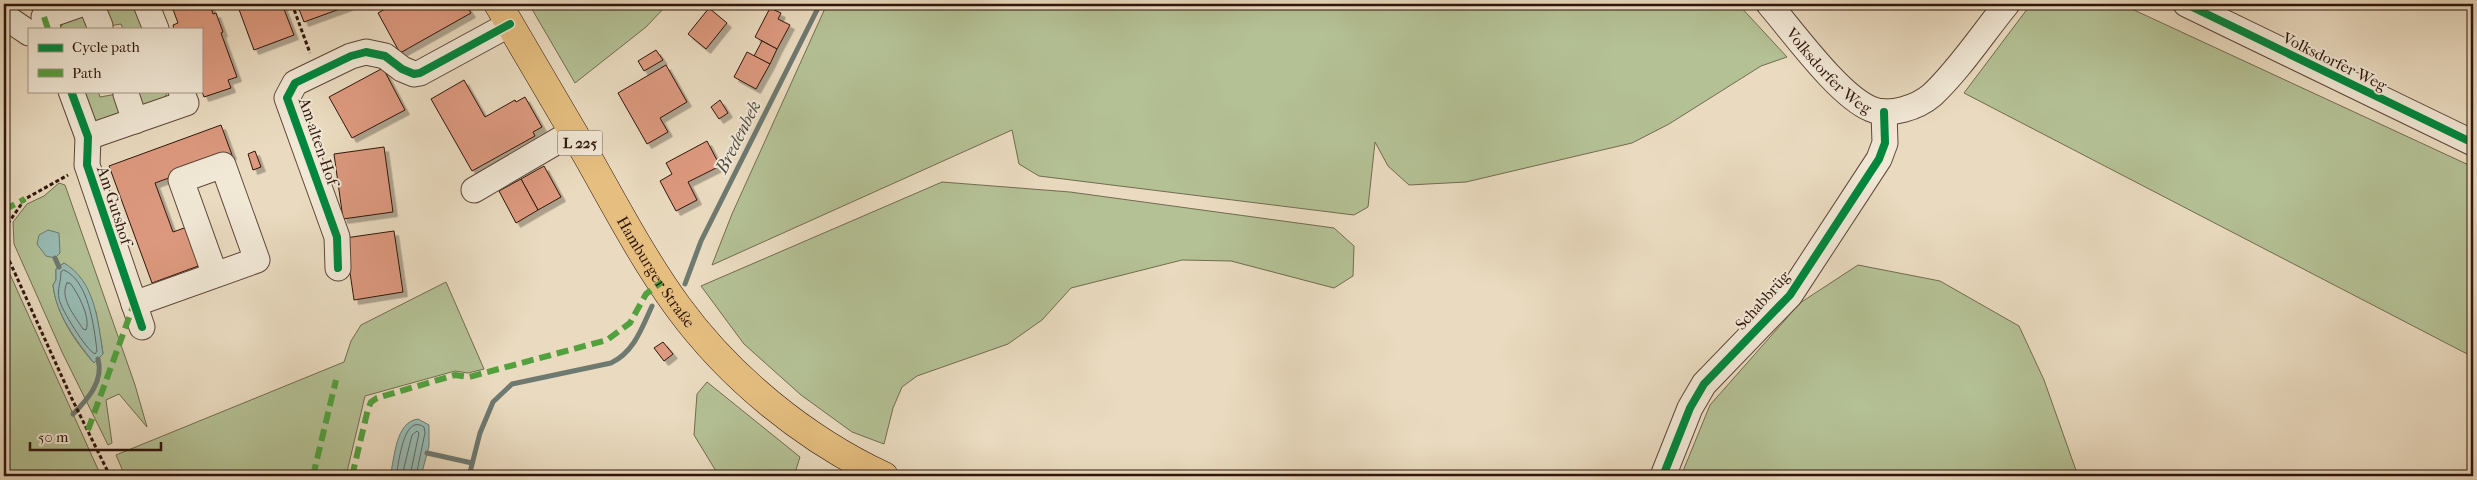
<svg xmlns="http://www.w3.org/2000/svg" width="2477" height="480" font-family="'IM FELL French Canon',serif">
<defs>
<filter id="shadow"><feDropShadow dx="4.5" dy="4.5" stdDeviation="0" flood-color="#0004"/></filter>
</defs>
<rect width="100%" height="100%" fill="#eadbc0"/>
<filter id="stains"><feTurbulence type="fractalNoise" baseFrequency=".004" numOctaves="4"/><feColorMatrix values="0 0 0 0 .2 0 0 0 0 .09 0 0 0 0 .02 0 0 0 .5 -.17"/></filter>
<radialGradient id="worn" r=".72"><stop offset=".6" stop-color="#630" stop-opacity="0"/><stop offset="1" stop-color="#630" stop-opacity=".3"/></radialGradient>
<g fill="#b4c195" stroke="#726b50" fill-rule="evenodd">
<polygon points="112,4 137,4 146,29 123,29 121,24 91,29 59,29 65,21"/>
<polygon points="529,4 664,4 666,6 646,27 575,83"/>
<polygon points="827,4 1738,4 1787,57 1761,66 1669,124 1632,143 1466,182 1409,185 1388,166 1375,142 1368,207 1354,215 1039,176 1019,164 1012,130 712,265 732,214"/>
<polygon points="2031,4 2121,4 2473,167 2473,357 1964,93"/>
<polygon points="80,91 98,91 100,97 134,91 168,91 164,99 103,122 95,121"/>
<polygon points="942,182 1070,192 1334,228 1354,246 1353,276 1334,288 1231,261 1182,260 1071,288 1042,320 1008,344 917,376 902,387 893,408 884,444 852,432 801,395 744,344 701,286"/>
<path d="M59 183 65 185 135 385 147 427 119 394 106 400 112 443 108 445 62 352 14 244 13 222 27 204 44 196ZM64 263 96 312 103 353 94 363C75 342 56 313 53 285L56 280V269Z"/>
<polygon points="4,261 101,476 4,476"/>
<polygon points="1858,265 1940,281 2019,326 2044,380 2078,476 1681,476 1710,405 1800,303"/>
<polygon points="446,282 484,369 468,373 455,371 365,396 346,476 125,476 116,455 344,362 351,341 361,325"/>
<polygon points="707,382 800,457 794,476 719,476 694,435 697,394"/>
</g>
<g fill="#98bbb4" stroke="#6e7970">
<polygon points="48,230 59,233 60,253 55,258 46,256 37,244 39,235"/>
<path d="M64 263C95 281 98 321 103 354L94 363C76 340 56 315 53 285L56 280V269Z"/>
<path d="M418 419 429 425V446L421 476H390C395 458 395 422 418 419Z"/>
</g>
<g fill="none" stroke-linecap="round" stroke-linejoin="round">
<g stroke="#646860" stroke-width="1">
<path d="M64 270C89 281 94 327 97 351L95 354C86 350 61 309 59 299 57 289 61 282 61 272Z"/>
<path d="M67 283H70C78 293 91 318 86 330L83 329C75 316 59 298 67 283Z"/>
<path d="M396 476C399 464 403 413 424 427L425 433 416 476"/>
<polyline points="402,476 412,435 417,431 419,433 410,476"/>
</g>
<g stroke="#6e7970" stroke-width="5">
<polyline points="55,258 59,267"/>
<polyline points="685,284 701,241 820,4"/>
<path d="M73 414C88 399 104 381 98 359"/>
<polyline points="427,453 472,463"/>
<path d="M469 476 480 433 493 402 512 384 611 363C634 352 642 328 652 306"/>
</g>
</g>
<g fill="#dd997f" stroke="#2f150b" filter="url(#shadow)">
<polygon points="171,4 210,4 213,14 216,13 223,32 221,33 237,77 228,80 231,88 204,97 201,89 201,29 174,29 173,25 178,23"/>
<polygon points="237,4 282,4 294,35 254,50"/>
<polygon points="297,4 348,4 348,6 304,22"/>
<polygon points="394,4 465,4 471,13 400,53 378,13"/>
<polygon points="709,8 727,23 706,49 688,34"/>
<polygon points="770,8 781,13 778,19 790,25 777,49 755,37"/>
<polygon points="762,41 777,49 770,64 754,56"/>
<polygon points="656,50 663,60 644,71 638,61"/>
<polygon points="747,52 770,64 756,89 734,77"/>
<polygon points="666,65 687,102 660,118 668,132 647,144 618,93"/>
<polygon points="383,68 405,110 352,138 329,97"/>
<polygon points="464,80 485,117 515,100 516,102 525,97 542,127 533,132 535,136 472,171 431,99"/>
<polygon points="720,100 728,113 719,119 711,107"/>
<polygon points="221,125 232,155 155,183 173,232 187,227 201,265 152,283 109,166"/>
<polygon points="707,141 720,166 688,182 697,200 676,211 660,181 672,174 666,163"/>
<polygon points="384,147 393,212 343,219 334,154"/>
<polygon points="255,151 261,167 253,170 248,154"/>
<polygon points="544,166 561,197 538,210 521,179"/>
<polygon points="521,179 538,210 516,223 499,191"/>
<polygon points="394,231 403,292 354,300 345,238"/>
<polygon points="663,342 673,354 664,361 654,348"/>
</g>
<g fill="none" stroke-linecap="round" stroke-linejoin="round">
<defs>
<g id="minor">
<polyline points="91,4 100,26"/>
<polyline points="146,4 156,29"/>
<path id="s1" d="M1769 4C1793 32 1839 96 1871 109 1890 117 1918 107 1932 95 1959 70 1983 33 2007 4"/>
<polyline points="2186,4 2473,143"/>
<polyline points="4,16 29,33"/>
<polyline points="48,29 44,17 81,4"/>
<polyline points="71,91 88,137 87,165 142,327"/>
<polyline points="126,94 135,121"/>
<polyline points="88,137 186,103 181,91"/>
<polyline points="474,190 573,132"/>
<polyline points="338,268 337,237 287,98 295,83 351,56 366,52 385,56 402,69 414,74 420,73 510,24"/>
<polyline points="134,304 257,260 223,165 181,180 215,275"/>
<polyline points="1663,476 1690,408 1704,384 1790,295 1879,159 1885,143 1884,112"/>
</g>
<g id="major">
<path id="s2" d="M498 4C527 54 557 104 586 154 615 205 643 259 678 307 730 378 805 439 884 476"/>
</g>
</defs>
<use href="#minor" stroke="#5e4638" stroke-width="27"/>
<use href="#major" stroke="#2f150b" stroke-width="29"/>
<g stroke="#2f150b" stroke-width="3" stroke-dasharray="4 2.5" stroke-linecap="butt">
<polyline points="292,4 310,53"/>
<polyline points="4,229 25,199 68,175"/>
<polyline points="4,249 72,399 110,476"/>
</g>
<use href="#minor" stroke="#f1e8d6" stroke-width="25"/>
<use href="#major" stroke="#e5be80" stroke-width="28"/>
<g stroke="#52a03e" stroke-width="6" stroke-dasharray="12 6" stroke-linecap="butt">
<polyline points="44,17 48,29"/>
<polyline points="4,210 25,199"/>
<polyline points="88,430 134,304"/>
<polyline points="313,476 336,380"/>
<polyline points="352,476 368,409 371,402 377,398 455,375 469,377 607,340 630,323 646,294 662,282"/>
</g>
<defs>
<g id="cycleway">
<polyline points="2186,4 2473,143"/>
<polyline points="71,91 88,137 87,165 142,327"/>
<polyline points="338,268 337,237 287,98 295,83 351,56 366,52 385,56 402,69 414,74 420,73 510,24"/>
<polyline points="1663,476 1690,408 1704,384 1790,295 1879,159 1885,143 1884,112"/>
</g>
</defs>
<use href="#cycleway" stroke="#f1e8d6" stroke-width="11"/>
<use href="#cycleway" stroke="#00873e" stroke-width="8"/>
</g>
<g text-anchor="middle" stroke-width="4" stroke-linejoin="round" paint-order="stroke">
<rect fill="#f1e8d6" stroke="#695448" stroke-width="1" x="557.5" y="130.5" width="45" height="25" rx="4"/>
<g font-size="15" font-weight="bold" fill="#2f150b">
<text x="580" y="148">L 225</text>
</g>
<g font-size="16" fill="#2f150b" stroke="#f1e8d6">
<text transform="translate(2335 61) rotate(26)" y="6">Volksdorfer Weg</text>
<text dy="6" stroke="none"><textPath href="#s1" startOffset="90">Volksdorfer Weg</textPath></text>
<text transform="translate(319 141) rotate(71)" y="6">Am alten Hof</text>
<text transform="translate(115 205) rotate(72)" y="6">Am Gutshof</text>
<text dy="6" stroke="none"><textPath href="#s2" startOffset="311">Hamburger Straße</textPath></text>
<text transform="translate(1762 300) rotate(-48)" y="6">Schabbrüg</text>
</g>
<g font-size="18" font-style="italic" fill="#544f46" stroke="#f1e8d6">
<text transform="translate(738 137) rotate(-63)" y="6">Bredenbek</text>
</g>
</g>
<rect width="2477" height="480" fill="none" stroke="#eadbc0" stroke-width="20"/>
<rect x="5" y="5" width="2467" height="470" fill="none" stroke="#2f150b" stroke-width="2.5"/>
<rect x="10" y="10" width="2457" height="460" fill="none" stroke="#2f150b"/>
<rect x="28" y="28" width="175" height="65" fill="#f1e8d6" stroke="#a39485"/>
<rect x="38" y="44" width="25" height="8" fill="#00873e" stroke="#a39485"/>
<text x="72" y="52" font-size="15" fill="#2f150b">Cycle path</text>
<rect x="38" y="69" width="25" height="8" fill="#52a03e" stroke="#a39485"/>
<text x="72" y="78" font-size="15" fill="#2f150b">Path</text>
<path d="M30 442v8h131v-8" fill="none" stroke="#2f150b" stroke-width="2.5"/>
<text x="38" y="442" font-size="15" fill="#2f150b" stroke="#f1e8d6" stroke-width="4" paint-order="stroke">50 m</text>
<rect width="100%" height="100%" filter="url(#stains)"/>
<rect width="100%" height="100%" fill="url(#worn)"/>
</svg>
